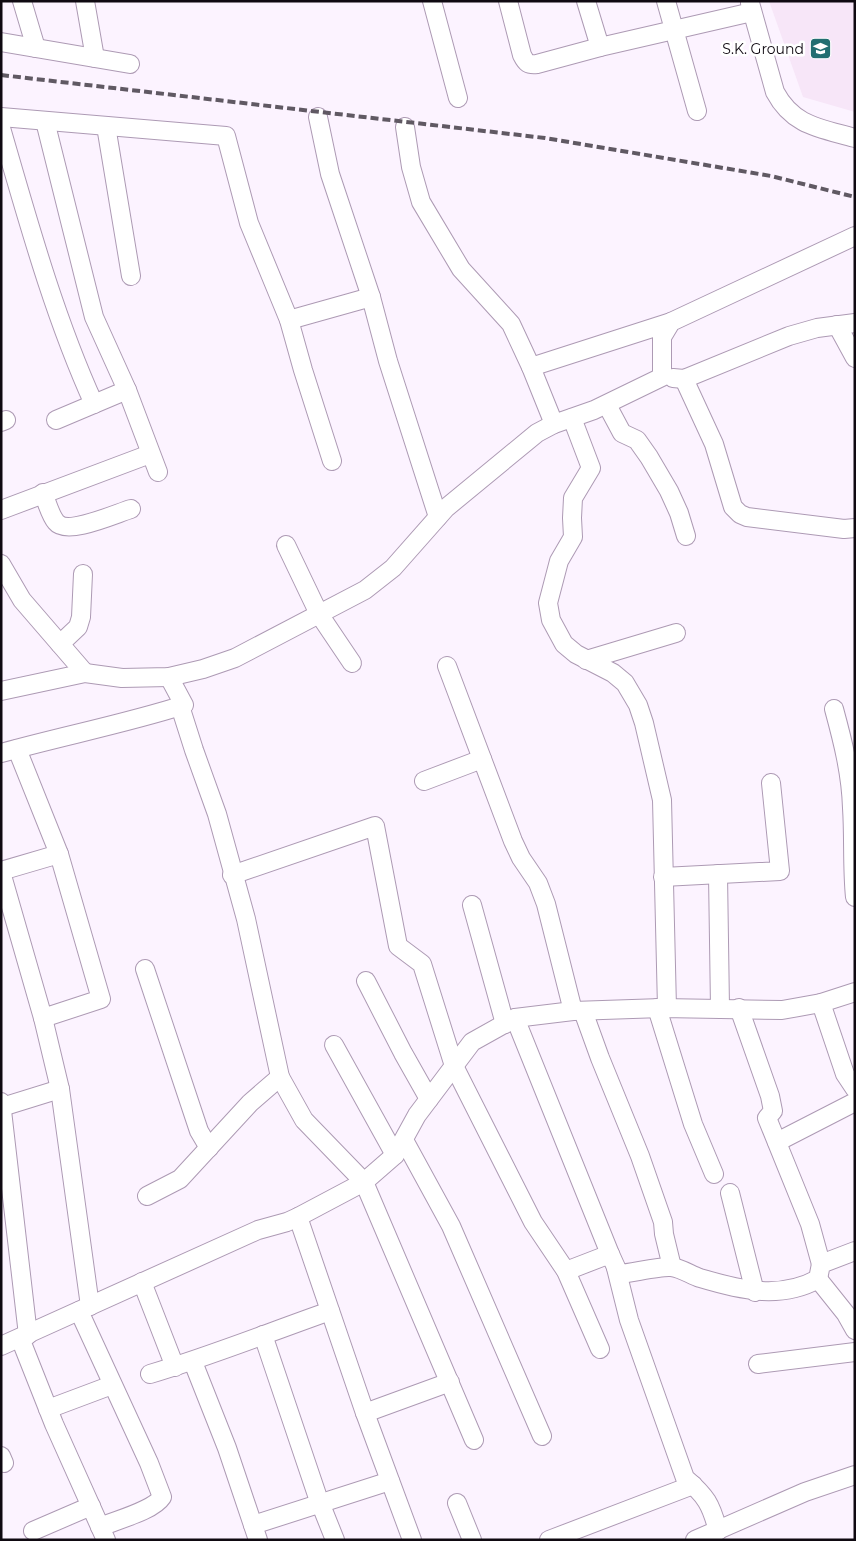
<svg xmlns="http://www.w3.org/2000/svg" width="856" height="1541" font-family="Montserrat,sans-serif">
<rect width="100%" height="100%" fill="#fcf3ff"/>
<polygon fill="#f7e6f8" points="769,1 855,1 855,112 803,97"/>
<g fill="none" stroke-linecap="round" stroke-linejoin="round">
<defs>
<g id="minor">
<polyline points="22,1 36,48"/>
<polyline points="85,1 95,58"/>
<polyline points="432,1 458,98"/>
<path d="M508 1 522 55C526 63 528 65 537 64L600 47"/>
<polyline points="586,1 600,47 752,12"/>
<polyline points="666,1 697,111"/>
<path d="M750 3 775 92C793 126 820 128 855 138"/>
<polyline points="1,42 130,64"/>
<polyline points="1,117 226,136 249,223 289,320 303,370 332,461"/>
<polyline points="318,117 330,174 371,297 388,361 438,517"/>
<polyline points="45,121 94,317 127,390 158,472"/>
<polyline points="106,126 131,276"/>
<polyline points="405,127 411,167 421,202 461,269 511,324 531,367 554,424"/>
<path d="M1 128C28 221 54 316 94 404"/>
<polyline points="289,320 371,297"/>
<polyline points="837,325 855,358"/>
<polyline points="531,367 671,322"/>
<polyline points="673,378 684,379 789,336 817,328 855,323"/>
<polyline points="684,379 714,444 733,507 740,514 747,517 844,529 855,528"/>
<polyline points="607,405 622,433 637,440 649,457 669,491 679,513 686,536"/>
<polyline points="572,418 591,468 573,498 572,518 573,537 559,561 548,603 551,620 564,644 576,654 613,673 625,683 638,705 644,723 662,800 667,1008"/>
<polyline points="56,420 127,390"/>
<polyline points="1,422 6,420"/>
<path d="M43 493C47 502 50 515 56 522 67 536 117 513 131 509"/>
<polyline points="1,510 150,454"/>
<polyline points="286,545 319,614 352,663"/>
<polyline points="1,564 22,600 85,673"/>
<polyline points="60,644 78,627 81,617 83,574"/>
<polyline points="586,660 676,633"/>
<polyline points="447,666 513,841 521,858 538,883 546,904 573,1011"/>
<polyline points="1,691 85,673 122,678 169,677 203,669 235,658 365,590 393,568 446,508 537,433 554,424 594,410 662,377 662,337 671,322 855,236"/>
<polyline points="180,706 194,750 217,814 246,919 280,1077 304,1120 364,1182 474,1440"/>
<path d="M834 709C843 742 851 774 852 808 854 838 852 867 855 897"/>
<polyline points="17,749 59,854 101,999 43,1018"/>
<path d="M1 753C62 736 124 724 184 705L169 677"/>
<polyline points="424,781 482,759"/>
<polyline points="1,871 59,854"/>
<polyline points="1,872 43,1018 60,1089 90,1306"/>
<polyline points="718,874 720,1008"/>
<polyline points="232,875 375,826 398,946 422,964 454,1066 533,1222 566,1271 600,1349"/>
<polyline points="663,877 780,871 771,783"/>
<polyline points="472,905 505,1024"/>
<polyline points="145,969 199,1131 209,1148"/>
<polyline points="366,981 403,1053 429,1099"/>
<polyline points="821,1003 845,1074 855,1089"/>
<polyline points="657,1008 693,1124 714,1174"/>
<polyline points="739,1008 770,1096 773,1111 767,1118 810,1224 821,1264"/>
<polyline points="583,1011 600,1058 640,1156 663,1222 664,1234 672,1267"/>
<polyline points="515,1018 610,1254"/>
<polyline points="334,1045 395,1155"/>
<polyline points="1,1102 28,1335"/>
<polyline points="2,1107 60,1089"/>
<polyline points="404,1140 451,1226 542,1436"/>
<polyline points="777,1142 855,1102"/>
<polyline points="730,1193 755,1292"/>
<polyline points="147,1196 180,1179 250,1103 280,1077"/>
<polyline points="298,1217 365,1413 412,1540"/>
<path d="M616 1268 629 1320 685 1478C706 1496 711 1504 718 1531"/>
<path d="M566 1271 610 1254 619 1274C632 1273 660 1266 671 1267 681 1268 691 1275 700 1278 740 1290 780 1300 818 1279L821 1264 855 1251"/>
<polyline points="818,1279 846,1314 855,1330"/>
<polyline points="142,1282 175,1367"/>
<path d="M79 1311 149 1463 162 1497C153 1511 116 1520 100 1527"/>
<polyline points="263,1335 317,1495 335,1540"/>
<polyline points="20,1338 54,1424 106,1540"/>
<polyline points="1,1346 258,1230 287,1222 298,1217 364,1182 395,1155 417,1115 472,1042 515,1018 573,1011 662,1008 782,1010 821,1003 855,992"/>
<polyline points="193,1362 227,1448 258,1540"/>
<polyline points="758,1364 855,1352"/>
<path d="M150 1374C211 1356 270 1332 330 1311"/>
<polyline points="48,1409 112,1385"/>
<polyline points="365,1413 450,1382"/>
<polyline points="1,1456 4,1463"/>
<polyline points="457,1503 472,1540"/>
<polyline points="253,1525 390,1481"/>
<polyline points="33,1531 91,1506"/>
<polyline points="549,1540 693,1485"/>
<polyline points="695,1540 805,1492 855,1475"/>
</g>
</defs>
<use href="#minor" stroke="#ad9ab4" stroke-width="20"/>
<use href="#minor" stroke="#fff" stroke-width="18"/>
<polyline stroke="#605963" stroke-width="4" stroke-dasharray="8 4" stroke-linecap="butt" points="1,75 545,138 771,176 855,197"/>
</g>
<defs>
<symbol id="school-square" viewBox="-11 -11 22 22"><rect x="-9" y="-9" width="18" height="18" rx="4" fill="#226e71" stroke="#fff"/><path d="M0-5L7-2L0 1L-7-2ZM-4 1L0 2.5L4 1V4Q0 6-4 4Z" fill="#fff"/></symbol>
</defs>
<g fill-rule="evenodd">
<use href="#school-square" x="808" y="36" width="25" height="25"/>
</g>
<g text-anchor="middle" stroke-width="5" stroke-linejoin="round" paint-order="stroke">
<g font-size="14" fill="#0f0911" stroke="#fff" text-anchor="end">
<text x="804" y="54">S.K. Ground</text>
</g>
</g>
<rect width="856" height="1541" fill="none" stroke="#0f0911" stroke-width="5"/>
</svg>
